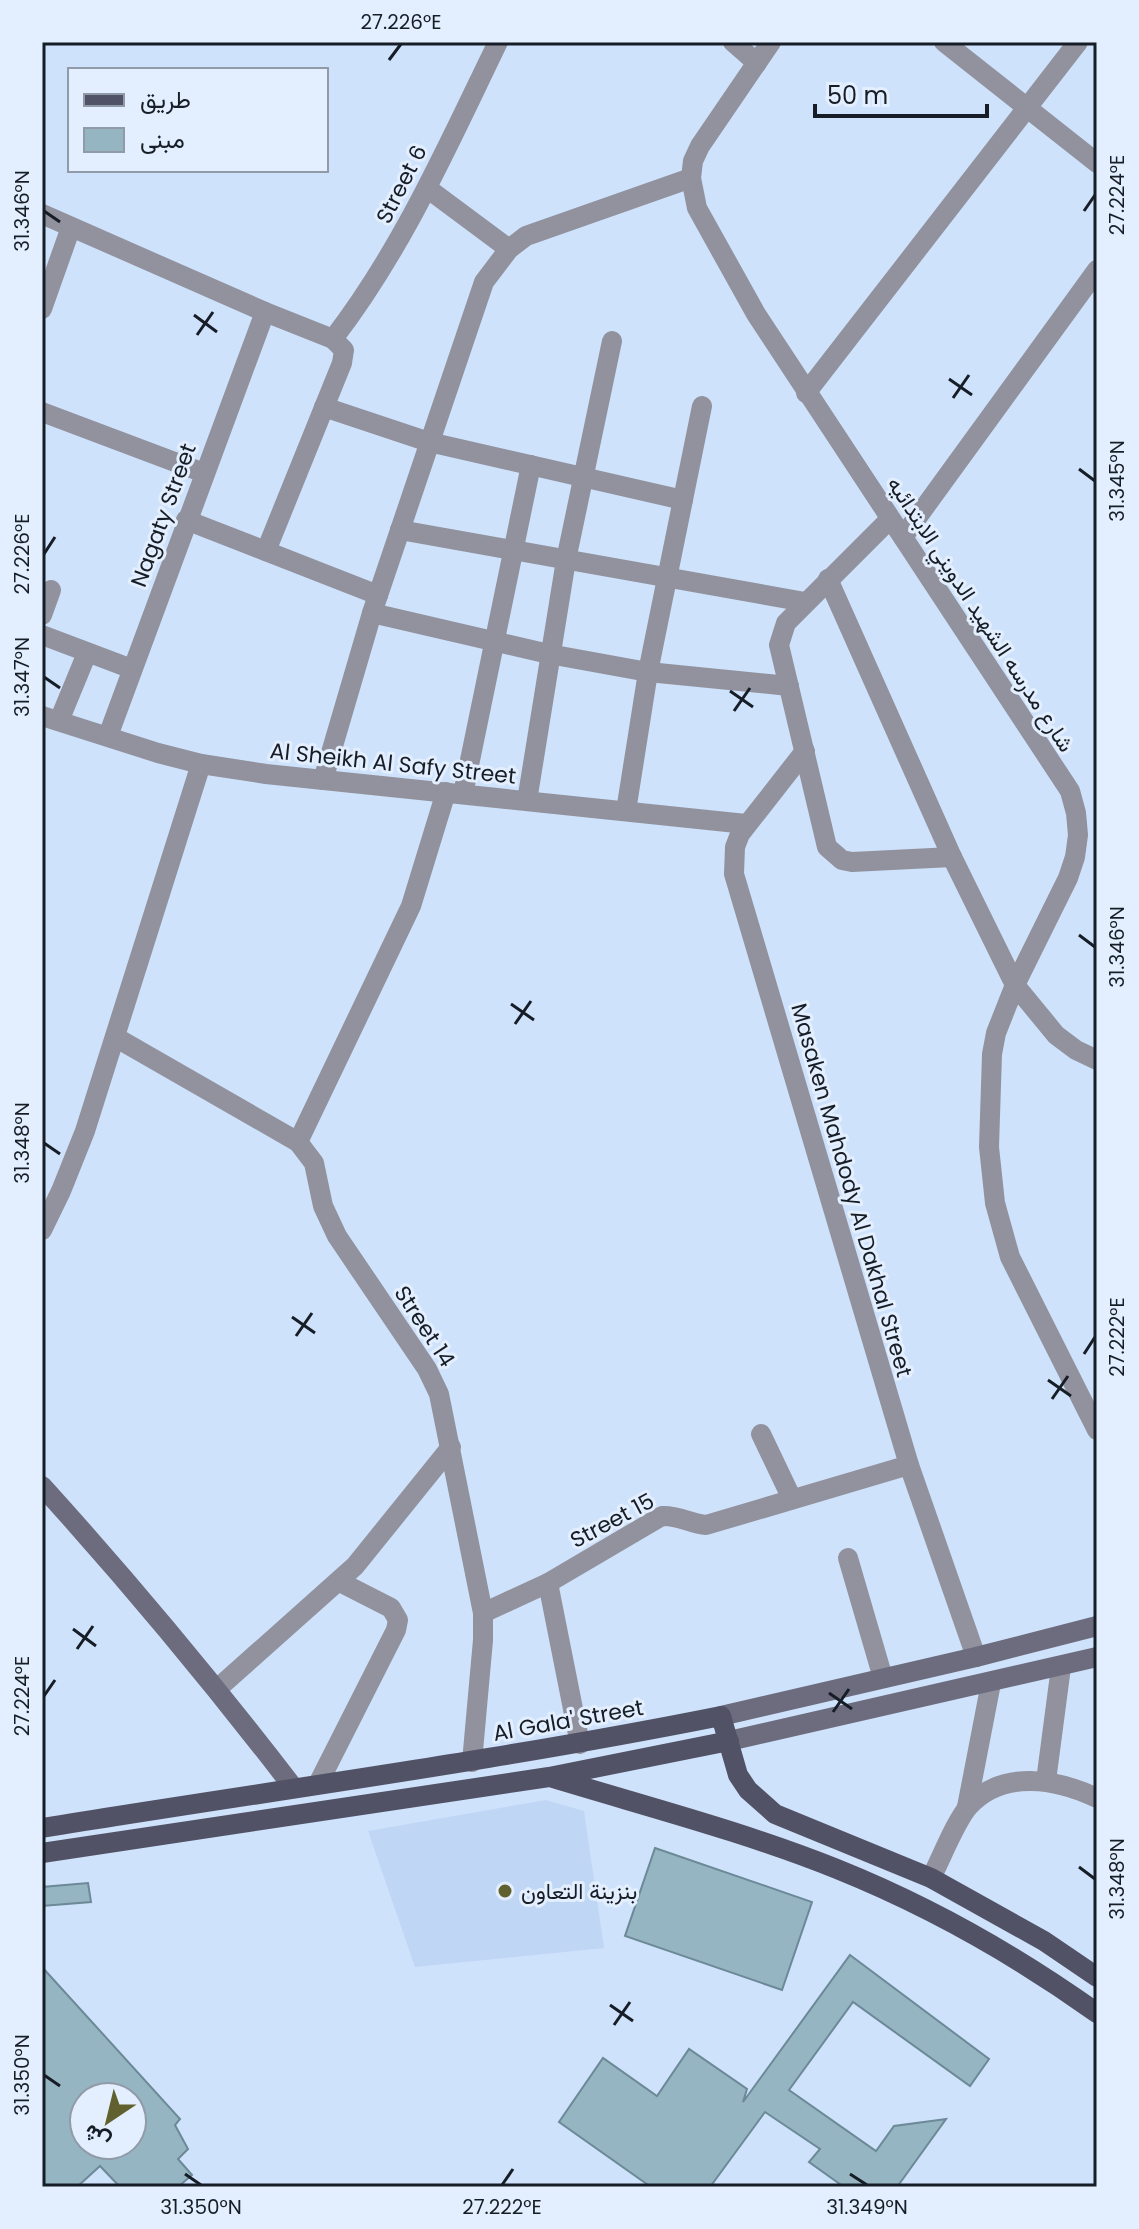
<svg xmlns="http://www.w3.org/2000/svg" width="1139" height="2229" font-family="Poppins,Vazirmatn,sans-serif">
<rect width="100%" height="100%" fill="#cfe2fb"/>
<polygon fill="#c0d6f5" points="546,1800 584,1811 604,1948 415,1967 368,1831"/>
<g fill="#96b5c3" stroke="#6b8996" stroke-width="2" fill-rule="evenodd">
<polygon points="655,1848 812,1902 782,1990 625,1936"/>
<polygon points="88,1883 91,1902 42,1906 42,1887"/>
<polygon points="850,1955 989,2059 970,2086 853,2002 789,2090 876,2151 894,2126 946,2119 897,2187 844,2187 809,2162 820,2149 765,2112 710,2187 651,2187 559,2122 603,2058 657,2096 689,2049 747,2089 743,2102"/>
<path d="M42 1967 180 2119 175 2125 188 2149 178 2159 192 2175 178 2187H120L100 2166 77 2187H42ZM84 2097H132V2145H84Z"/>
</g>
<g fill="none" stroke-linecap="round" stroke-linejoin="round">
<g stroke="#91929e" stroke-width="20">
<polyline points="733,42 757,63"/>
<polyline points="771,42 700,146 693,161 691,178 697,208 756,314 1070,791 1076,813 1078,835 1075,857 1068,878 1015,985 996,1033 992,1054 989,1147 995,1203 1010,1257 1097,1430"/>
<polyline points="944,42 1097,163"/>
<polyline points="427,188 509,249"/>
<polyline points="42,214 265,312 333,339 344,350 342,363 266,551"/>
<polyline points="42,309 71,227"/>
<path d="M333 339C403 248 448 145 498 42"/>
<polyline points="806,393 1078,42"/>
<polyline points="324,407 429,442 683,500"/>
<polyline points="42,412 204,473"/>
<polyline points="890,519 786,623 779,645 827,847 842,860 852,862 952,857"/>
<polyline points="186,520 378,595"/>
<polyline points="400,530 805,602"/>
<polyline points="903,537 1097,270"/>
<polyline points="828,579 952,857 1015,985 1056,1035 1076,1050 1097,1060"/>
<polyline points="372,613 549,654 648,672 789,686"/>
<polyline points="42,615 51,590"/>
<polyline points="42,635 132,669"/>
<polyline points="42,716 158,753 201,764 266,774 746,824"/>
<polyline points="59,721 87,653"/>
<polyline points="108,736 265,312"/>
<polyline points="805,751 740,834 735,847 734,874 909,1465 976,1657"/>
<polyline points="323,780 372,613 484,282 509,249 526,236 691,178"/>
<polyline points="463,794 531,465"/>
<polyline points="527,801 566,560 612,341"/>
<polyline points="626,811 648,672 702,406"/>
<polyline points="115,1037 298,1142 314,1163 323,1206 337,1236 427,1369 439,1394 483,1613 483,1640 472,1762"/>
<polyline points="298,1142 411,906 446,792"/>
<polyline points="42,1230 61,1191 85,1131 201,764"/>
<polyline points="761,1434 792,1499"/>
<polyline points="848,1558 883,1678"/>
<polyline points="548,1583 580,1744"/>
<path d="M483 1613 548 1583 662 1516C678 1515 691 1524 706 1525L909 1465"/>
<polyline points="217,1689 355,1566 451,1447"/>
<polyline points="1046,1781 1061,1667"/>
<polyline points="318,1784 396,1630 398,1620 391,1608 340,1582"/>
<polyline points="967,1807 991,1683"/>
<path d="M931 1878C941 1859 956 1820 969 1806 1003 1769 1057 1779 1097 1798"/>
</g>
<g stroke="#6c6c7e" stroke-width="20">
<path d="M42 1486C130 1583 213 1683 293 1787"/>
<polyline points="721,1716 976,1657 1097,1626"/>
<polyline points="729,1741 1097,1657"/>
</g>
<g stroke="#525266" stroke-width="20">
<path d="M553 1778C648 1807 745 1832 837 1869 929 1906 1017 1956 1097 2013"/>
<path d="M42 1828C269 1791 496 1761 721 1716L738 1775 748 1790 775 1814 931 1878 1044 1941 1097 1977"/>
<polyline points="42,1853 549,1777 729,1741"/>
</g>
</g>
<path fill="none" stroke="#161d26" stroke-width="3" d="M389 60 401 44M44 211 60 222M1084 211 1095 195M194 315 217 332M197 335 213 312M949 379 972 395M953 398 969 375M1079 469 1095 481M44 554 55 537M44 677 60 688M730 691 753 707M734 711 750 688M1079 935 1095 947M511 1004 534 1020M515 1024 531 1001M44 1143 60 1154M292 1317 315 1333M296 1336 312 1313M1084 1354 1095 1337M1048 1380 1071 1396M1052 1399 1068 1376M73 1629 96 1646M77 1649 93 1626M829 1693 852 1709M44 1696 55 1680M833 1712 849 1689M1079 1867 1095 1879M610 2005 633 2021M614 2025 630 2002M44 2075 60 2086M185 2174 201 2185M850 2174 867 2185M502 2185 513 2169"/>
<circle fill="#60612e" stroke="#e3effe" stroke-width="3" cx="505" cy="1891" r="8"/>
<g text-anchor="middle" stroke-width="6" stroke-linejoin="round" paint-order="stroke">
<g font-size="22" fill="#161d26" stroke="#e3effe">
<text transform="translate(401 184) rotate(-63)" y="8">Street 6</text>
<text transform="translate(163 515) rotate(-70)" y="8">Nagaty Street</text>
<text transform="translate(981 614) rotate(57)" y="8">شارع مدرسه الشهيد الدويني الابتدائيه</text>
<text transform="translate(393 763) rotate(6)" y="8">Al Sheikh Al Safy Street</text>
<text transform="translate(852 1190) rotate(74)" y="8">Masaken Mahdody Al Dakhal Street</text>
<text transform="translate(425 1326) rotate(57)" y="8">Street 14</text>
<text transform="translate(612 1520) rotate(-28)" y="8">Street 15</text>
<text transform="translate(568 1720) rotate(-10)" y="8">Al Gala' Street</text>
</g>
<g font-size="22" fill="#161d26" stroke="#e3effe" text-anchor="start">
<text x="521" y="1899">بنزينة التعاون</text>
</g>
</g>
<rect width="1139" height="2229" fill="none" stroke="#e3effe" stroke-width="88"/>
<rect x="68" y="68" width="260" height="104" fill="#e3effe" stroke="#919ba8" stroke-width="2"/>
<rect x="84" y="94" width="40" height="12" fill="#525266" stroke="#919ba8" stroke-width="2"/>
<text x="140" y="108" font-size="24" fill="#161d26">طريق</text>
<rect x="84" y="128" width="40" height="24" fill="#96b5c3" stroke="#919ba8" stroke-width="2"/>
<text x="140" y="148" font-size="24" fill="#161d26">مبنى</text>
<g transform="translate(108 2121) rotate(215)"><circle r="38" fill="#e3effe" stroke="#919ba8" stroke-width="2"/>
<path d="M0-6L14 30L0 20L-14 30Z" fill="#60612e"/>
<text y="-12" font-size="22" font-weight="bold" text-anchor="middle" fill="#161d26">ش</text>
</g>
<path d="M815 104v12h172v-12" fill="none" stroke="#161d26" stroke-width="4"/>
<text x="827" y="104" font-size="24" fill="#161d26" stroke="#e3effe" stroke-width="6" paint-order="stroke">50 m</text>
<rect x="44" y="44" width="1051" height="2141" fill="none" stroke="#161d26" stroke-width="3"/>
<g font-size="20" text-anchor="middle" fill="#161d26">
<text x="401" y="29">27.226°E</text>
<text transform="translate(1117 195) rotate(-90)" y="7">27.224°E</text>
<text transform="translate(22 211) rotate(-90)" y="7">31.346°N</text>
<text transform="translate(1117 481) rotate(-90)" y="7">31.345°N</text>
<text transform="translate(22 554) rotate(-90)" y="7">27.226°E</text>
<text transform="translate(22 677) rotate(-90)" y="7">31.347°N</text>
<text transform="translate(1117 947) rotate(-90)" y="7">31.346°N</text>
<text transform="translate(22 1143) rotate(-90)" y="7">31.348°N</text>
<text transform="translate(1117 1337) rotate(-90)" y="7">27.222°E</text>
<text transform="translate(22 1696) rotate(-90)" y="7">27.224°E</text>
<text transform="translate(1117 1879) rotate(-90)" y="7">31.348°N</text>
<text transform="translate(22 2075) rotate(-90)" y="7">31.350°N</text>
<text x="201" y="2214">31.350°N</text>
<text x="502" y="2214">27.222°E</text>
<text x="867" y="2214">31.349°N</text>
</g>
</svg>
